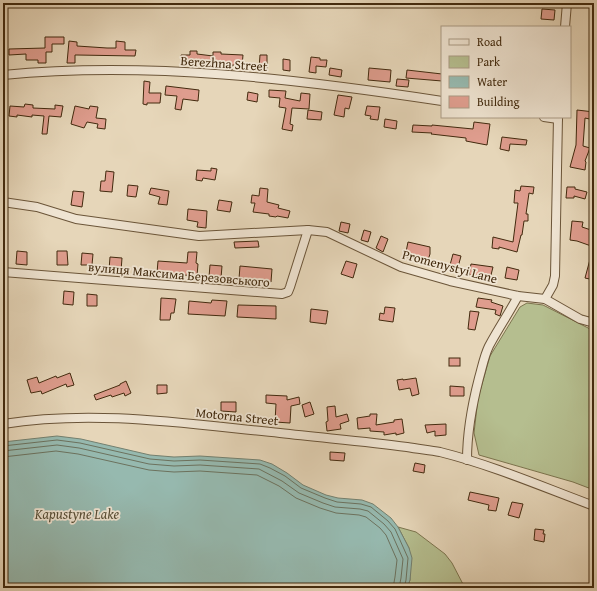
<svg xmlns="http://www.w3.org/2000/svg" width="597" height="591" font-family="'Gentium Book Plus',serif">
<rect width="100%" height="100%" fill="#e6d6b9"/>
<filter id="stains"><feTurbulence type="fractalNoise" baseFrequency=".005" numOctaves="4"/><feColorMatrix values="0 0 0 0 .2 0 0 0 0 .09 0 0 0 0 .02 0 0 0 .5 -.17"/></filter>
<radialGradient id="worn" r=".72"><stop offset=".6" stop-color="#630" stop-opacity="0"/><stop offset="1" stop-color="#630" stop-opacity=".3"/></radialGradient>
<g fill="#b5be8f" stroke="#7c744e">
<polygon points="527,303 543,305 594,331 594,490 573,482 479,455 474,433 478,398 490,356 520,307"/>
<polygon points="398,527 416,532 445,554 452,563 465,588 407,588 410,580 409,548"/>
</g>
<polygon fill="#96b9af" stroke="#74806f" points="57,436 81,439 150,455 174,457 200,456 260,460 272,464 287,473 303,485 326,495 338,498 362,500 373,504 391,518 398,527 409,548 412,558 410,580 407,588 3,588 3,442"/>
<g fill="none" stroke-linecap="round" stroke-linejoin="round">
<g stroke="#6c725e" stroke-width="1">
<polyline points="3,446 57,440 80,443 150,459 174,461 200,460 260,464 270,468 285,476 301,488 325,498 337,502 361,504 371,507 388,521 395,529 408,558 406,580 404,588"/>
<polyline points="3,451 57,445 79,448 149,464 174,466 200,465 259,469 282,481 299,493 323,503 335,507 360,509 368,511 384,524 391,532 403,559 401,578 399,588"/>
<polyline points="3,457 56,451 78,454 149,470 174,472 200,471 257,475 279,486 296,498 320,508 336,513 359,515 366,517 380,528 386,535 397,560 395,577 393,588"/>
</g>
</g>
<g fill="#df9d8e" stroke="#422a0e">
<polygon points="542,9 555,10 554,20 541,19"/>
<polygon points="45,37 64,37 64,44 52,44 52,52 46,52 46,63 38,63 38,60 26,60 26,54 9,55 9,49 45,48"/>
<polygon points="69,41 77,42 77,46 107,48 116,48 116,41 125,42 125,50 136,50 135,56 77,55 75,55 75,63 67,63"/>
<polygon points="190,51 197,51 197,54 213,56 213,52 221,52 221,54 243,55 242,66 232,65 232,70 225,69 225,64 209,63 208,65 202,63 181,62 181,55 190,55"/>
<polygon points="260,55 267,55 267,69 259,69"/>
<polygon points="311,57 320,58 320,60 327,60 326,67 316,66 316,73 309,72"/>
<polygon points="283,59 290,60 290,71 283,70"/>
<polygon points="330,68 342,70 341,77 329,75"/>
<polygon points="369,68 391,70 390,82 368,80"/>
<polygon points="407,70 442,74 442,81 406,78"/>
<polygon points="397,79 409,80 408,87 396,86"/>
<polygon points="144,81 150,82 149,93 161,93 160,103 147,103 147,105 143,104"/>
<polygon points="166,86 199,90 198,101 183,99 181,110 175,109 177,96 165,95"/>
<polygon points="269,90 286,91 285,98 300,101 301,93 310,94 309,109 292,108 290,124 293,125 292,131 282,129 286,108 279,107 280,98 269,97"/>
<polygon points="248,92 258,94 257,102 247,100"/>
<polygon points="338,95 352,97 349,109 345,108 344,117 334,115"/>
<polygon points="25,104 33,105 33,108 55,109 55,105 63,106 61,117 49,116 47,134 42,134 44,116 32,115 32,117 17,115 17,117 9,116 10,106 24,107"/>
<polygon points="75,106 89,109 90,106 98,107 96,118 106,119 105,129 97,128 98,124 87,122 84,128 71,124"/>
<polygon points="367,106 380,107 378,120 370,119 371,116 365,115"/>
<polygon points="308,110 322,112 321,120 307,119"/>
<polygon points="577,110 594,112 594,120 585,118 583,146 590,148 585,161 586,162 585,170 570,167 576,145"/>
<polygon points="385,119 397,121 396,129 384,127"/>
<polygon points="474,122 490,124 487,145 466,141 466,138 431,134 432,133 412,132 413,125 432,126 432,125 473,129"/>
<polygon points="502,137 527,140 526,145 510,144 509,151 500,149"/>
<polygon points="211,168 217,169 215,180 203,178 202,181 196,180 197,170 211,171"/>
<polygon points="106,171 114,172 112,192 100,191 101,181 105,181"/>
<polygon points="128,185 138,186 136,197 127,196"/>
<polygon points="521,186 534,187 533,194 529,193 526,214 528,214 528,221 524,221 522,235 521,235 517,252 499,247 499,249 492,248 493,237 513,242 518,203 514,203 515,190 520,191"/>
<polygon points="567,187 575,187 575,189 587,192 585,199 574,196 574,198 566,198"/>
<polygon points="151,188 169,191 167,205 158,204 160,197 149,194"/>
<polygon points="260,188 268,189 267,202 279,205 278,208 290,211 288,218 277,216 276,217 269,216 269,214 253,212 255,203 251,203 252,195 259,196"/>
<polygon points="73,191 84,192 82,207 71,205"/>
<polygon points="219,200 232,202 230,212 217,210"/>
<polygon points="188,209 207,211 206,228 197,227 198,222 187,220"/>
<polygon points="572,221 583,222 582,227 594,231 594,247 577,241 570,240"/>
<polygon points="341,222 350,224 348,233 339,231"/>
<polygon points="364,230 371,232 368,242 361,240"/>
<polygon points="381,236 388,239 383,252 376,248"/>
<polygon points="258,241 259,247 235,248 234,242"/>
<polygon points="408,242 430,247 430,254 428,260 412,257 412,259 405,257"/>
<polygon points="17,251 27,252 27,265 16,264"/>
<polygon points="57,251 67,251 68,265 57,265"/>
<polygon points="188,252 197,252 196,263 198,264 197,276 157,273 158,261 187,263"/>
<polygon points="592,252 594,252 594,280 585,278"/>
<polygon points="82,253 93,254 92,265 81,265"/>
<polygon points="453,254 461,256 458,267 450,265"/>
<polygon points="110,257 122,258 121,271 109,270"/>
<polygon points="346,261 357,264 353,278 341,274"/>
<polygon points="471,264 493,267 491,275 482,273 481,277 469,275"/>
<polygon points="210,265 222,266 221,278 209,277"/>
<polygon points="240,266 272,269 271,282 239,279"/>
<polygon points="507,267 519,270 517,280 505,278"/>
<polygon points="64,291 74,292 73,305 63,304"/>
<polygon points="87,294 97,295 97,306 87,306"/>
<polygon points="161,298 176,299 174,313 171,313 170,320 160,320"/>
<polygon points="478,298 492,300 491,302 503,306 500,316 495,314 496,310 476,307"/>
<polygon points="212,300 227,301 225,316 188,314 189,301 211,303"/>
<polygon points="238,305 276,306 276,319 237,317"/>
<polygon points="385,307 395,308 393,322 379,320 380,313 384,314"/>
<polygon points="311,309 328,311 326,324 310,322"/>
<polygon points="470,311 479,312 475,330 468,329"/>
<rect x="449" y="358" width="11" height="8"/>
<polygon points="70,373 74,385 67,387 66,384 42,394 41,391 31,393 27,380 37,377 39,383 56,376 57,378"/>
<polygon points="416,378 419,394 412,396 410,388 399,390 397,380 403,379 403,380"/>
<polygon points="126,381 131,393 125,396 124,393 112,397 111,395 96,400 94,395 120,385 120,384"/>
<polygon points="157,385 167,385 167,393 157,394"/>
<polygon points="450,386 464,387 464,396 450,396"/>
<polygon points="266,395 287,396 287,400 299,397 300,404 291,406 290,423 275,422 276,404 266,403"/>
<polygon points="221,402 236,402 236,412 221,411"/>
<polygon points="310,402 314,414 305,417 302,405"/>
<polygon points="335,406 336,417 347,414 349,421 340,424 341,429 327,431 326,422 328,421 327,407"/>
<polygon points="370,414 377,414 376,425 394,422 394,420 402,419 404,433 396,435 396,433 384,435 384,432 370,431 370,428 358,429 357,418 370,416"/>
<polygon points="446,424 446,435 435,436 435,431 427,433 425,425"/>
<polygon points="330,452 345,453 344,461 330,460"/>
<polygon points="415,463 425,465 424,473 413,471"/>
<polygon points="470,492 499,498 496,511 488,510 489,505 468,500"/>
<polygon points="512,502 523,504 519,518 508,515"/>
<polygon points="535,529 544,530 543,534 545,534 544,542 534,540"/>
</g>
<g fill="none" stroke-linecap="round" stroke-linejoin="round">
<defs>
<g id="minor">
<polyline points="565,27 567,3"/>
<path d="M3 75C149 61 297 79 442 101"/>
<polyline points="544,117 558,119"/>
<polyline points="3,202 37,207 76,219 199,236 308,230 327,232 401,267 450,281 518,296 545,299 580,319 594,323"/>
<polyline points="3,272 282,294 288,292 290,287 308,230"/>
<polyline points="545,299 553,285 555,276 558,117"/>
<path d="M3 424C95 409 188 424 280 433 322 438 365 441 407 447 418 449 429 450 440 452 492 465 543 487 594 506"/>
<path d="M467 460C467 432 472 405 479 378 482 368 484 356 489 346 498 329 509 313 518 296"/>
</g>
</defs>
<use href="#minor" stroke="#6b5539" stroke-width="10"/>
<use href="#minor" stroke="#efe4d2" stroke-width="8"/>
</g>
<g text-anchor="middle" stroke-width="3.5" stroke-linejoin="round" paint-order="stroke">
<g font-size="13" fill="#422a0e" stroke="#efe4d2">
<text transform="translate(224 63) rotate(4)" y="5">Berezhna Street</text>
<text transform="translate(450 266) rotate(15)" y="5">Promenystyi Lane</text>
<text transform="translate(179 274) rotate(5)" y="5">вулиця Максима Березовського</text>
<text transform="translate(237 416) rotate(6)" y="5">Motorna Street</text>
</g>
<g font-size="14" font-style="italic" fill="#574e36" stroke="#efe4d2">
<text x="77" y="519">Kapustyne Lake</text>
</g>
</g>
<rect width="597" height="591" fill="none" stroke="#e6d6b9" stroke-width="16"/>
<rect x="4" y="4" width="589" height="583" fill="none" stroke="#422a0e" stroke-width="2"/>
<rect x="8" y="8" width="581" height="575" fill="none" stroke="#422a0e"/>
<rect x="441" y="26" width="130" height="92" fill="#efe4d2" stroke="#aa9a84"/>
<rect x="449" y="39" width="20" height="6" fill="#efe4d2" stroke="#aa9a84"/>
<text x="477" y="46" font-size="12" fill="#422a0e">Road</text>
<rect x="449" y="56" width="20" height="12" fill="#b5be8f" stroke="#aa9a84"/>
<text x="477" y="66" font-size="12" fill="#422a0e">Park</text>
<rect x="449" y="76" width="20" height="12" fill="#96b9af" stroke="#aa9a84"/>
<text x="477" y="86" font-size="12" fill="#422a0e">Water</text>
<rect x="449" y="96" width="20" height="12" fill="#df9d8e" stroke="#aa9a84"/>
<text x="477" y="106" font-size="12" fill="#422a0e">Building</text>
<rect width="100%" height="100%" filter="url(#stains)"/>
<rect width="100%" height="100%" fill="url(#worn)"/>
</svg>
